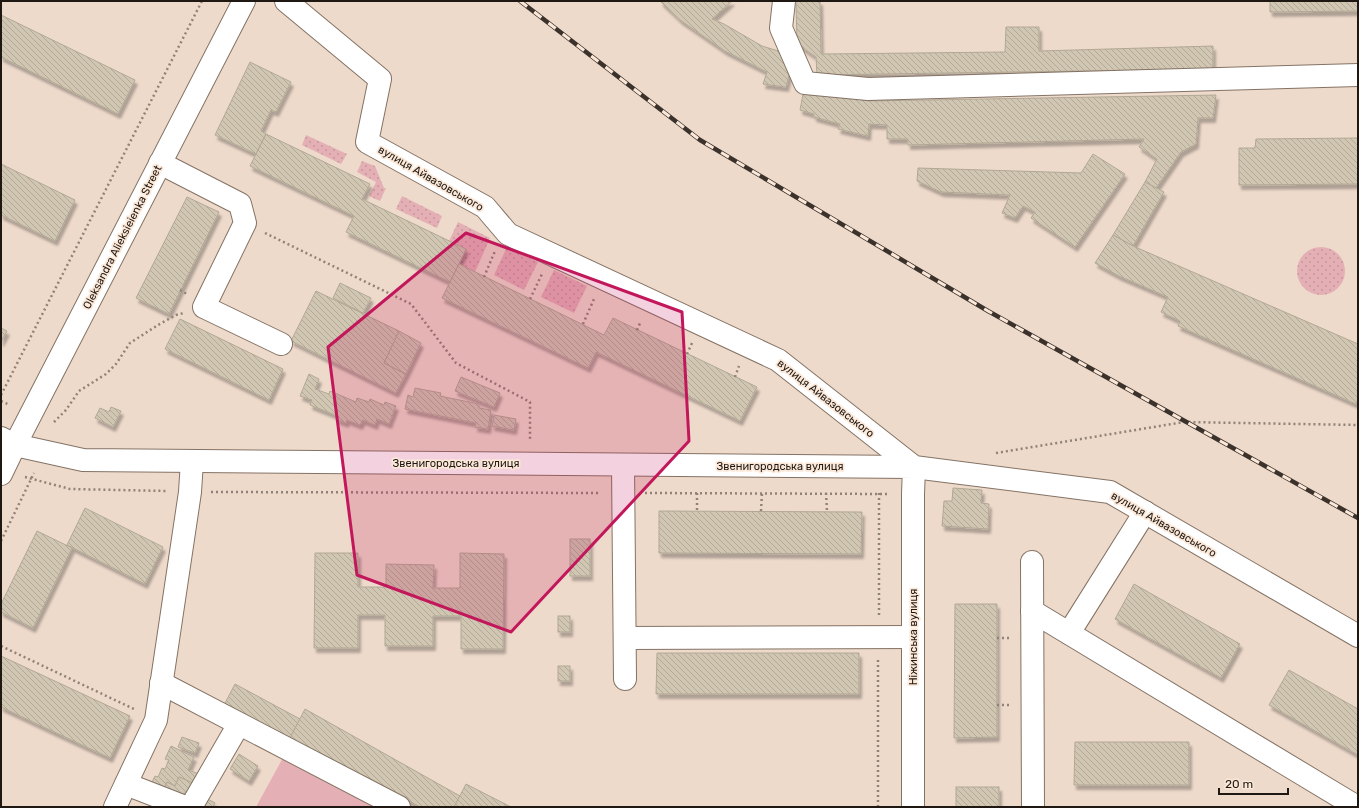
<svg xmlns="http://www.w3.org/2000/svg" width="1359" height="808" font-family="Rubik,sans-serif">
<defs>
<pattern id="grass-dots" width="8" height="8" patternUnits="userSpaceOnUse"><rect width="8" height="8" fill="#e5b0b5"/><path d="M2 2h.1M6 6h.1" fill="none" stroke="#c4979b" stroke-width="1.8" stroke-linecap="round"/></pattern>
<pattern id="building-back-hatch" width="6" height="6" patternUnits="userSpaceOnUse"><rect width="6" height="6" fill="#d0c6b2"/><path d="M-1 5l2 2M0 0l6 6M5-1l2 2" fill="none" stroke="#b2a998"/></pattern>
<filter id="shadow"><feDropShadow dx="2.5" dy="4.5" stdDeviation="1" flood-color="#0004"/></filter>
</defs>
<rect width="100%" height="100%" fill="#eedacb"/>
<g fill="url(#grass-dots)">
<polygon points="306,135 347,154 341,164 302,145"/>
<polygon points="362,161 375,166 384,188 386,188 380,201 369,196 376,182 357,172"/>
<polygon points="402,196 442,216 437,228 396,209"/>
<polygon points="458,222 490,238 475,272 459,264 466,249 449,241"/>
<polygon points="507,247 538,262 524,290 494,275"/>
<circle cx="1321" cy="271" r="24"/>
<polygon points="554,270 587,286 574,313 541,297"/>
</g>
<polygon fill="#e5b0b5" points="285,754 384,807 256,807"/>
<g fill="url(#building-back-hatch)" stroke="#b1a894" filter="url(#shadow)">
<polygon points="660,1 732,1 712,19 724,24 762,46 785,53 792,63 786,87 763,84 767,72 725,51 680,20"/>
<polygon points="796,1 820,1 821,54 1005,52 1006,27 1039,27 1039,51 1213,46 1213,69 817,75 816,57 797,44"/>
<polygon points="1270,1 1358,1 1358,11 1270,12"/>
<polygon points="1,15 135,80 118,114 1,57"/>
<polygon points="250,62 291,82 276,112 271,110 261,131 266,134 256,154 215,135"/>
<polygon points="804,89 868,101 1216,95 1213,118 1198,118 1196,144 1181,152 1156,188 1145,182 1157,159 1139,147 1144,139 908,145 908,139 887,139 887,125 869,124 868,136 838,129 840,124 814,117 814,114 800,110"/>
<polygon points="266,134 370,184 362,199 466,249 450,282 346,232 354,216 250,166"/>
<polygon points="1358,138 1358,184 1239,185 1239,148 1255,148 1256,139"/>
<polygon points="1093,154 1125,174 1075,247 1031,218 1035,212 1023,206 1015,218 1002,213 1010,195 941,192 917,181 918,168 1081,173"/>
<polygon points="1,164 75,200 55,241 1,215"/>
<polygon points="1145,182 1164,192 1133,246 1113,235"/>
<polygon points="187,197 219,212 169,314 136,298"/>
<polygon points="1113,235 1133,246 1358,344 1358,399 1356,404 1178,326 1180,321 1161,312 1168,297 1119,276 1095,263"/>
<polygon points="459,264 604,335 613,318 757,387 740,421 596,352 588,368 442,298"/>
<polygon points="340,283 371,298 363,313 333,298"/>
<polygon points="316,291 399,331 384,363 406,374 396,393 291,341"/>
<polygon points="180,319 283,369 269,400 165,349"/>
<polygon points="1,328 7,331 1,342"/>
<polygon points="399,331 421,343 406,374 384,363"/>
<polygon points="309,374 319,379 315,389 329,394 330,391 356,402 357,398 369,402 370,399 384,405 385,402 396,406 389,424 377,419 375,425 363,420 360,425 347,420 346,423 336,419 338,416 310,405 312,400 300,396"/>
<polygon points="461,377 500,393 494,407 455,391"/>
<polygon points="415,388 441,393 440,396 479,404 479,408 491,410 488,429 475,427 476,423 405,409 408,395 413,397"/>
<polygon points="111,407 121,411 113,427 95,418 100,408 109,412"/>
<polygon points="494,415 516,419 514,430 492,426"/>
<polygon points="953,488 982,490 981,503 989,504 988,529 942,526 944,501 952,501"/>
<polygon points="85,508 163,547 145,584 67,545"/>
<polygon points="659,511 862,512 861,554 659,553"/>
<polygon points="37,531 72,548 33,628 1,612 1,604"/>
<rect x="570" y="539" width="20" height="37"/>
<polygon points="315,553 358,553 358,587 386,587 386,564 434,565 433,588 460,588 460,553 504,554 503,649 461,649 461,616 433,616 433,646 385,646 385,615 358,615 358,648 314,648"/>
<polygon points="1134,584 1240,644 1221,678 1115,619"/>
<polygon points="955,604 997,604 997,737 954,738"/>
<rect x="558" y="616" width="12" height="16"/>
<polygon points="657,653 859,653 859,694 656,694"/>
<polygon points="1,656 130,716 110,758 1,707"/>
<rect x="558" y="666" width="12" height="15"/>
<polygon points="1289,670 1358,709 1358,755 1269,705"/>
<polygon points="235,684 300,719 288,742 223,707"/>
<polygon points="305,709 460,796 454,807 420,807 290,738"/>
<polygon points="182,737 199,743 195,753 178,747"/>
<polygon points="1075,742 1189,742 1189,785 1074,785"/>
<polygon points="171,746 194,757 188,770 199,774 195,784 179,777 175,786 167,782 164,790 151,784 155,776 158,777 162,768 165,769 169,760 165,759"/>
<polygon points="239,754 258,766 249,781 230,769"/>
<polygon points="179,777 195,784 192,796 184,793 181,800 163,792 167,782 175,786"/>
<polygon points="466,784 511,807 454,807"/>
<rect x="956" y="787" width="43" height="20"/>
<polygon points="204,797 215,803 213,807 199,807"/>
</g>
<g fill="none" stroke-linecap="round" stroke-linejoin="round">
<defs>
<g id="minor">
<polyline points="286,1 380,79 367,142 485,207 508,234 778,360 914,467 1110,492 1358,636"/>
<polyline points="784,1 781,28 805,83 868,89 1358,75"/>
<polyline points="160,163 240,204 245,223 204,307 281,344"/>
<polyline points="1,438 15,445 83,460 914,467 913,494 913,807"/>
<polyline points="623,465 625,679"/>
<polyline points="1,474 15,445 244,1"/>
<polyline points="1032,562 1033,807"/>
<polyline points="1032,611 1357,807"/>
<polyline points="1069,633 1145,512"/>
<polyline points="625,638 913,637"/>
<polyline points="161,683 399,807"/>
<polyline points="126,784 185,807"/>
<polyline points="115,807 156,720 190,492 192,461"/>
<polyline points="191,807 239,724"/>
</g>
</defs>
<use href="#minor" stroke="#847365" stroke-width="24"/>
<g stroke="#918278" stroke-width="2.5" stroke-dasharray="2 3" stroke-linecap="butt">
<polyline points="265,233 411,304 456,363 530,402 530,441"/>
<polyline points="484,277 495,251"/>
<polyline points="180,290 187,294"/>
<polyline points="530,299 542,274"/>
<polyline points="583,324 594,299"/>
<polyline points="637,330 641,321"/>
<polyline points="687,354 692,343"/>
<polyline points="735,377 739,366"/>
<polyline points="1,395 202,1"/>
<polyline points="1,401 10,405"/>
<polyline points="54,422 66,410 79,391 106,374 116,364 130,343 158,325 176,315 184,313"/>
<polyline points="996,453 1184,422 1358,425"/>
<polyline points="25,477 70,489 168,491"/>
<polyline points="211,492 600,493"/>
<polyline points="645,493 890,494"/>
<polyline points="697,493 697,511"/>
<polyline points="826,493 827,511"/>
<polyline points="761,511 762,493"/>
<polyline points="1,541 34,473"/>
<polyline points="879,615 879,493"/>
<polyline points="997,638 1011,638"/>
<polyline points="1,646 136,710"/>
<polyline points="997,705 1010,705"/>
<polyline points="878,807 878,660"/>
</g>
<use href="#minor" stroke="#fff" stroke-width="22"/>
<defs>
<polyline id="rail" points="520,1 700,140 988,311 1358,518"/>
</defs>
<use href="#rail" stroke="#3b322c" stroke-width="4.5"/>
<use href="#rail" stroke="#fbe8d8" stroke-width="3" stroke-dasharray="9" stroke-linecap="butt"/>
</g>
<path fill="#c2185b" fill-opacity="0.2" stroke="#c2185b" stroke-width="3" stroke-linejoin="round" d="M466 233 682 312 689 441 511 632 357 575 328 347Z"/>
<g text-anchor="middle" stroke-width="3.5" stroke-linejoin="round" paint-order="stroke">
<g font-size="11" fill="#1e1712" stroke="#fbe8d8">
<text transform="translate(431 178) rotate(30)" y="4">вулиця Айвазовського</text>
<text transform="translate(122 237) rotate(-63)" y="4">Oleksandra Alieksieienka Street</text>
<text transform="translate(826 398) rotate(38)" y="4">вулиця Айвазовського</text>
<text x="456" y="467">Звенигородська вулиця</text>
<text x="780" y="470">Звенигородська вулиця</text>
<text transform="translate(1164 524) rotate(30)" y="4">вулиця Айвазовського</text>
<text transform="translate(913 637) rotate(-90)" y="4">Ніжинська вулиця</text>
</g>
</g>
<rect width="1359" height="808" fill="none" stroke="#1e1712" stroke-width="4"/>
<path d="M1219 788v6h69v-6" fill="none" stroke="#1e1712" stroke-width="2"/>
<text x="1225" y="788" font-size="12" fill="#1e1712" stroke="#fbe8d8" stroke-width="3" paint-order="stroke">20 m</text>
</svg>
